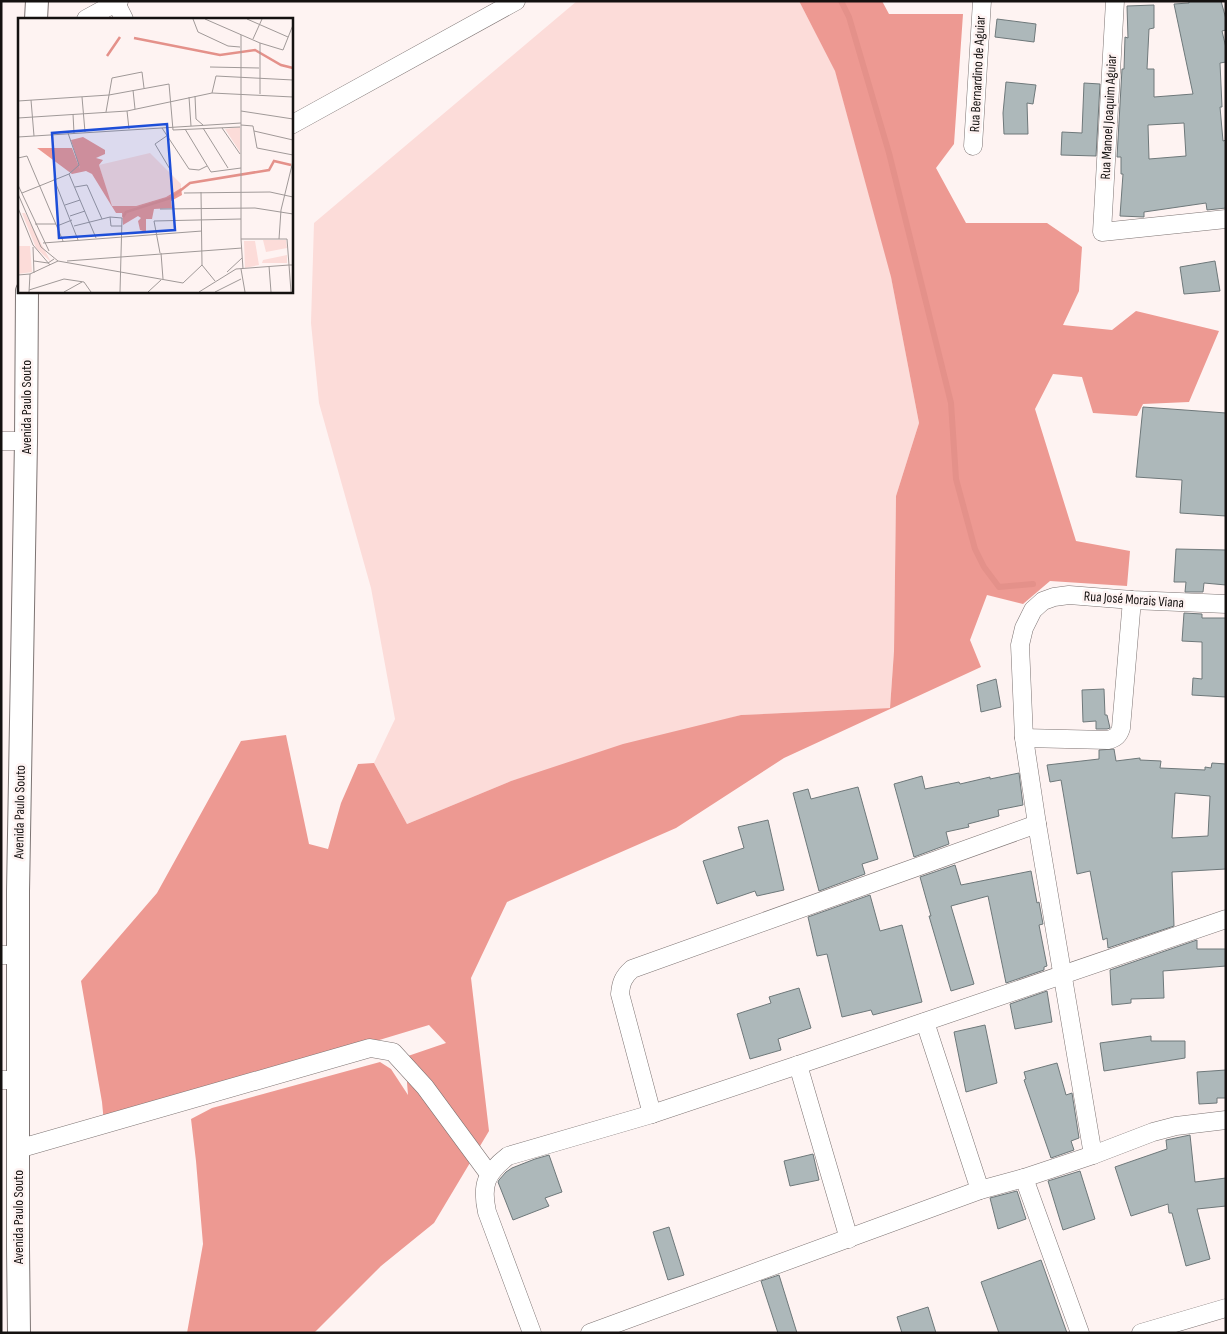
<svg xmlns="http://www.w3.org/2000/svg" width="1227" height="1334" font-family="'Sofia Sans Condensed',sans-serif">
<rect width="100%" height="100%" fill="#fef3f2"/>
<polygon fill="#fcdcd9" points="577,1 799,1 835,70 890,271 919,423 896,496 894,651 890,708 741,715 511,781 407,824 374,763 395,719 371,588 319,403 311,323 314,223"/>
<polygon fill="#ed9992" points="799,1 882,1 889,14 963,14 954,144 936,168 966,223 1047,223 1082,247 1079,291 1063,325 1112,330 1136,311 1219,331 1189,402 1143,404 1137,416 1093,413 1082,377 1053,374 1035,409 1076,541 1130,551 1127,586 1050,581 1023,604 987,595 970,640 981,667 784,758 676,828 507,902 471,978 489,1131 434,1223 381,1266 314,1333 187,1333 203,1244 196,1161 191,1119 212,1108 380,1062 391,1069 408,1095 405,1057 446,1043 429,1025 104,1123 102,1102 81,981 157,893 241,741 286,735 309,844 328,849 341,803 358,764 374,763 407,824 511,781 623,744 741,715 890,708 894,651 896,496 919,423 891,277 835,71"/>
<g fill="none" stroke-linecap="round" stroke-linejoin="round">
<polyline stroke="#e4918a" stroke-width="6" points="841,1 849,17 889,153 951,403 956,479 975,549 984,567 999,587 1033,584"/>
</g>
<g fill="#adb8ba" stroke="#6e787a" fill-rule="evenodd">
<path d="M1189 1H1221L1226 19V30L1222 31 1226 48V62L1220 63 1222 107H1220L1223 141 1226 140V208L1207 210 1206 203 1144 212V217L1120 216 1123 174H1121V157H1117L1122 69H1124L1125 37 1128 38 1127 6 1154 5V28L1149 29 1147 69H1154V97L1193 94 1174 4 1189 3ZM1184 123 1186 156 1149 159 1148 125Z"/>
<polygon points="997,19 1036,24 1034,42 995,37"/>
<polygon points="1006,82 1036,85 1033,104 1027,103 1028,134 1004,134 1003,113"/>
<polygon points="1084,83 1100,84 1096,156 1061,155 1062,132 1082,133"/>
<polygon points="1215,261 1220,291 1184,294 1180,267"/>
<polygon points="1143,407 1226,413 1226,516 1180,513 1182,480 1136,477"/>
<polygon points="1176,549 1226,550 1226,585 1204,583 1203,592 1185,592 1186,582 1174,582"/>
<polygon points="1184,613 1202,614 1202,618 1226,618 1226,697 1192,695 1193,678 1202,679 1202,642 1182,641"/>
<polygon points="996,679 1001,707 981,712 977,685"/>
<polygon points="1104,689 1105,715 1107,715 1110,728 1107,729 1096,729 1096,721 1083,722 1082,690"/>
<path d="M1114 749 1116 761 1140 758V760L1161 761 1160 768 1205 770V767L1211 768 1212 763 1226 764V869L1172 872 1174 926 1108 948 1107 938 1103 940 1090 871 1077 874 1061 780 1050 782 1047 765 1099 759V750ZM1175 793 1210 796 1208 836 1172 838Z"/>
<polygon points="1019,773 1023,805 998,810 999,816 968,824 969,827 946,832 949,844 914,857 894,784 922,776 925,789 959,782 960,784 990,777 990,779"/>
<polygon points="858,787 878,859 862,864 865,874 819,891 793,793 808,789 811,799"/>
<polygon points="768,820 784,890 757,896 755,891 717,904 703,861 744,848 738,827"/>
<polygon points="955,865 961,885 1031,871 1037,903 1039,902 1043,924 1039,925 1047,966 1044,967 1044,970 1006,983 988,896 951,906 974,984 951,991 929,916 931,916 920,877"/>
<polygon points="870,895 880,931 902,925 922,1002 873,1015 871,1010 842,1017 827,954 817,956 808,917"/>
<polygon points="1197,940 1197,949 1226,949 1226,966 1163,971 1164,998 1131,999 1131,1003 1112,1005 1110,970"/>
<polygon points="799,988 811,1028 778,1039 781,1050 750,1059 737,1014 771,1003 769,997"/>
<polygon points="1047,991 1052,1022 1015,1029 1010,1004"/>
<polygon points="985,1025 997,1083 966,1092 954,1032"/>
<polygon points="1151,1036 1151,1041 1185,1041 1185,1058 1104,1071 1100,1043"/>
<polygon points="1057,1063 1066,1095 1072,1093 1079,1138 1071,1141 1074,1150 1051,1158 1024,1080 1026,1079 1024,1072"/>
<polygon points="1226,1070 1226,1098 1217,1098 1217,1103 1199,1104 1197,1072"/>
<polygon points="1190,1135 1195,1182 1226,1178 1226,1206 1197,1209 1210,1259 1186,1266 1172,1213 1169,1213 1168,1204 1131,1216 1115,1167 1167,1149 1166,1140"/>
<polygon points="813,1154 819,1180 790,1186 784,1161"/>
<polygon points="549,1155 562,1192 545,1198 549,1206 513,1220 498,1182 499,1180 506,1172 512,1168 535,1159"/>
<polygon points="1080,1171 1095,1219 1063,1230 1048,1181"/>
<polygon points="1017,1191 1026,1219 998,1229 990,1198"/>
<polygon points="669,1227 684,1275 668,1280 653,1232"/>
<polygon points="1041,1260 1067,1333 999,1333 981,1282"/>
<polygon points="779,1275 797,1333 778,1333 761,1281"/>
<polygon points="928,1307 936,1333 902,1333 897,1317"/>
</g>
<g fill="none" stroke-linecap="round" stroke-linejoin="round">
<defs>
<g id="minor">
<polyline points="1115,1 1102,232 1226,219"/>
<polyline points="116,3 124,19"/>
<polyline points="86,19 119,1"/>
<polyline points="291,125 516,1"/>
<polyline points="973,146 982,1"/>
<polyline points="1,441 26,441"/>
<path d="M1024 738 1108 740C1116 738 1119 735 1121 728L1132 600"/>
<polyline points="1,955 18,955"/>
<polyline points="925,1022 980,1190"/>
<polyline points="798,1065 849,1239"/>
<polyline points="1,1080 18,1080"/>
<path d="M652 1114 620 994C621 983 623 977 632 969L1037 824"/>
<polyline points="18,1149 370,1048 393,1052 425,1087 489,1174"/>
<polyline points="1093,1155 1037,824 1024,738 1020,645 1024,628 1033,610 1043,601 1054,597 1069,595 1132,600 1226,604"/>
<polyline points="1024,1178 1080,1333"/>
<path d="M532 1333 487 1212C481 1185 486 1173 508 1156L652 1114 798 1065 1226 919"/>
<polyline points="590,1333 980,1190 1024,1178 1093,1155 1153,1132 1176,1126 1226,1120"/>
<polyline points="1141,1333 1226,1308"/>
</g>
<g id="tertiary">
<polyline points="36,19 37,1"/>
<polyline points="19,1333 18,1249 18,891 26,441 27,291"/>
</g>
</defs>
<use href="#minor" stroke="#7d7473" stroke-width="19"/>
<use href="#tertiary" stroke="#7d7473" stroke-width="24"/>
<use href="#minor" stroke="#fff" stroke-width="18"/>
<use href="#tertiary" stroke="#fff" stroke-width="22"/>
</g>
<g text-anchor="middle" stroke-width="5" stroke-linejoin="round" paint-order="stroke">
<g font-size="14" fill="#141110" stroke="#fef3f2">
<text transform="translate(977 74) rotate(-87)" y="5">Rua Bernardino de Aguiar</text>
<text transform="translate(1108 117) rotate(-87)" y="5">Rua Manoel Joaquim Aguiar</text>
<text transform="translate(26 407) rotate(-90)" y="5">Avenida Paulo Souto</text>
<text transform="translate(1134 599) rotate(4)" y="5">Rua José Morais Viana</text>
<text transform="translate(19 812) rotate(-89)" y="5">Avenida Paulo Souto</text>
<text transform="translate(18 1217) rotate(-90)" y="5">Avenida Paulo Souto</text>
</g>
</g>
<g transform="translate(18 18)">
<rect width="275" height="275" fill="#fef3f2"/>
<path d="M222 109V134L207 111ZM132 135 163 166V170L148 179 118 188H93L81 147ZM4 195H7L33 244 18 230ZM245 222H268L269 230 248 234ZM226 223H237L241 247 227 250ZM0 228H12L14 254 0 256ZM269 237V245H244L245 242Z" fill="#fcdcd9"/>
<path d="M65 119 87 132V136L78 140 85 142 81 147 94 188H118L148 179 163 170 164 177 153 183 154 190 136 191 134 201H128V214L122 212 120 203 123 200 120 198 105 207 104 195H98L74 156 68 153 54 156 19 130H54L62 151 53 122Z" fill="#ed9992"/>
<path fill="none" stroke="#e4918a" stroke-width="2.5" d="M116 20 202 37 237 32 263 47 275 50M89 38 102 19M105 199 108 194 153 180 172 165 251 152 256 143 273 147"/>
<path fill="none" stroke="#a09998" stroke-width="1" d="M175 1 180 14 210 28 222 29M187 1 242 25V76M229 1 270 19M223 17V221M235 21 244 1M242 25 265 32 275 7M192 49 241 50M115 72 117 91M194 75 198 58 275 62M177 78 178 101 185 107M64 79 67 114M171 79 173 108M13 82 16 118M0 83 91 77 151 66 155 112M109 93 111 111M223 93 275 101M88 94 94 60 124 54 126 70M55 96 56 115M0 100 109 93 194 75 275 79M223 107 235 108 239 130 275 137M144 110 171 151 181 152 189 148M185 110 210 150M204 110 222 136M167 111 193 154 223 150M155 112 222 109M236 113 275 122M150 117 137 126 153 153M0 119 223 105M0 140 9 138 45 223M51 156 78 220M36 161 60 222M0 167 31 233M57 169 69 167 84 201M183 174 184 247M4 175 51 156 61 147 50 115M166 175 252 174 275 179M0 176 23 229 40 243 165 265M47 187 62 182M0 190 15 227 32 247M142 191 237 190 275 196M52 198 67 193M92 199 93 208H104M17 206H38M39 208 54 202M56 208 92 199 104 200 102 274M261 221 263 192 275 143M25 225 184 213M15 229 16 255M142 235 136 203 223 201M143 235 145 261M16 243 30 245 36 241M49 243 224 230M184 247 197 263M251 248 253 274M223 251 227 274M209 254 224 240M0 257 12 256 40 243M165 265 184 247M11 272 46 261 66 264 73 274M11 274 12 256M46 274 64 264M130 274 143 262M181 274 218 251 271 247 269 221H223L225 251M197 274 223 261M273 274 271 247H275"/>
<path fill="#1d4ed8" fill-opacity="0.15" stroke="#1d4ed8" stroke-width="2.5" d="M149 106 157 212 41 220 34 115Z"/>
<rect width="275" height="275" fill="none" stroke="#141110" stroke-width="2.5"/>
</g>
<rect width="1227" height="1334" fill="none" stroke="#141110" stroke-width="5"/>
</svg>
